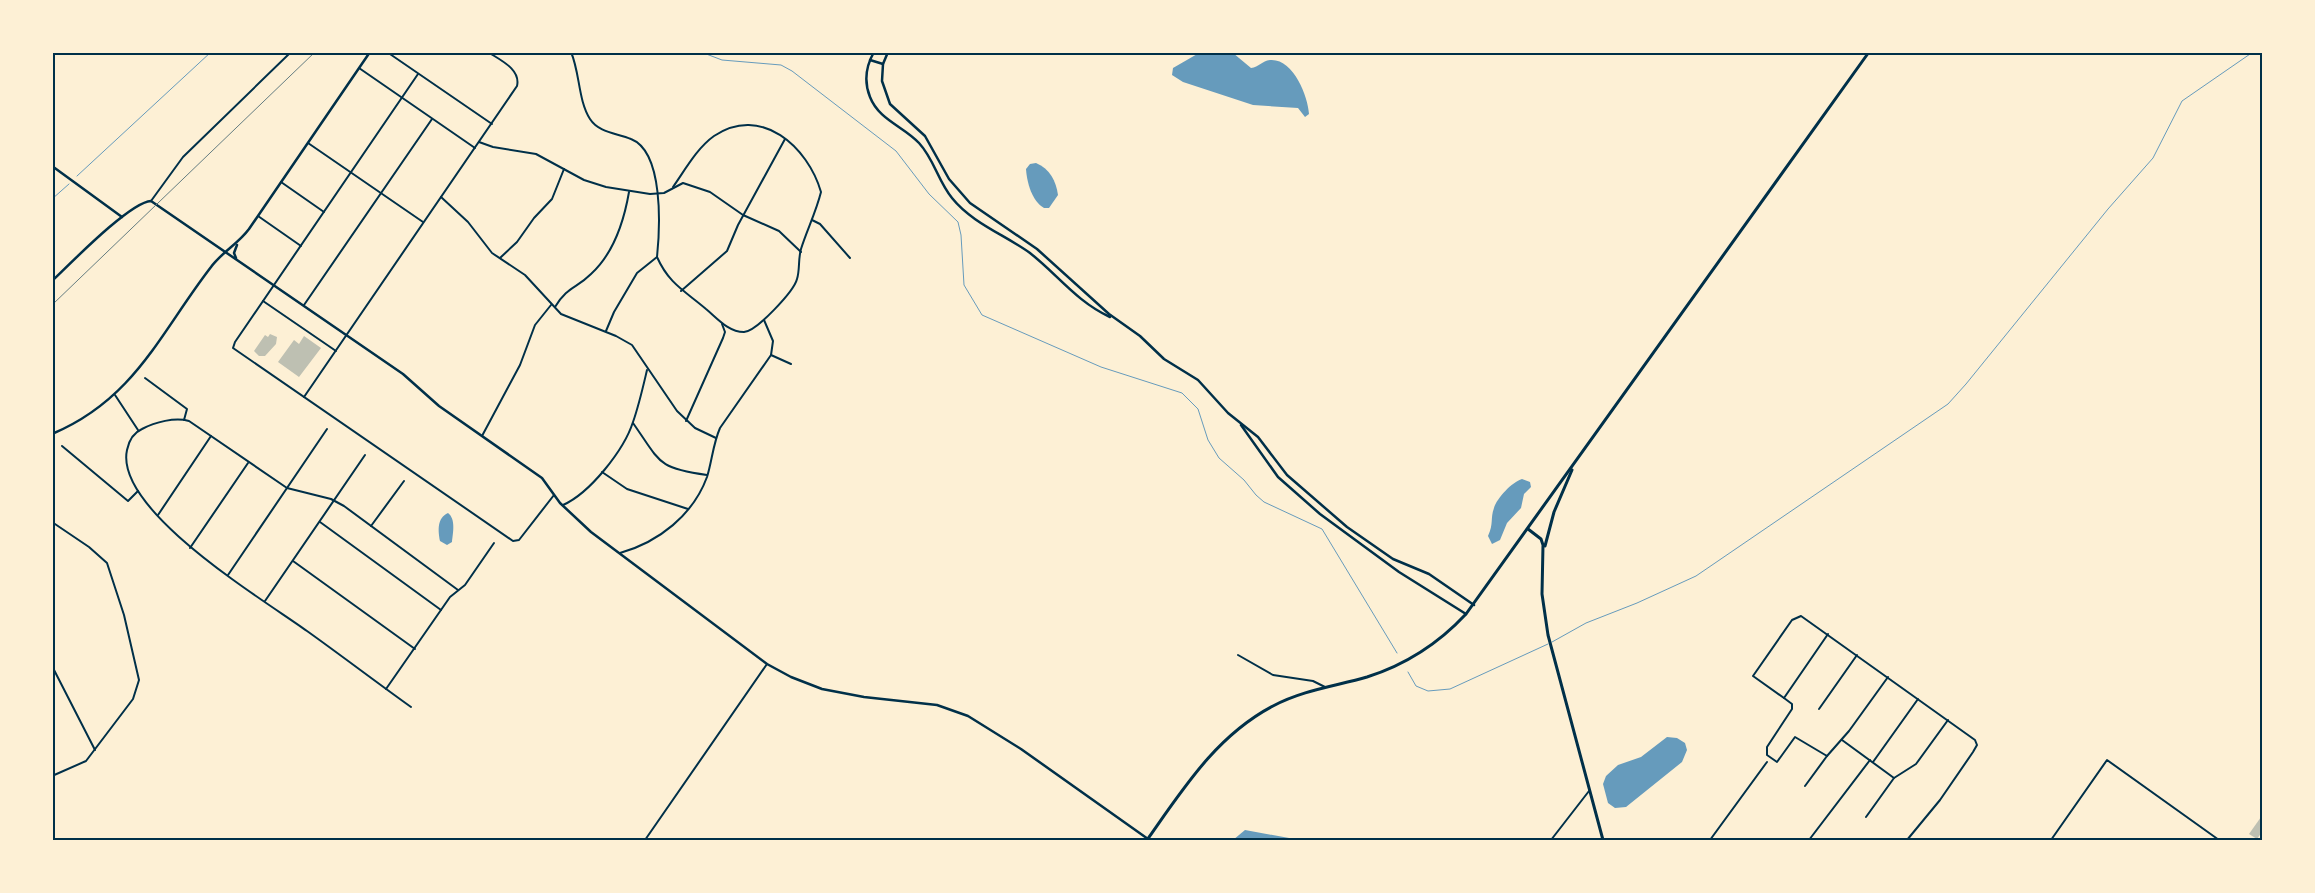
<svg xmlns="http://www.w3.org/2000/svg" width="2315" height="893" font-family="Overpass,sans-serif">
<rect width="100%" height="100%" fill="#fdf0d5"/>
<g fill="#669bbc">
<path d="M1199 53H1233L1251 68C1259 67 1262 61 1270 60 1293 58 1308 96 1309 114L1305 117 1298 108 1253 105 1183 82 1172 75 1173 68Z"/>
<path d="M1036 163C1050 169 1056 181 1058 195L1049 208H1044C1032 201 1027 183 1026 169L1030 164Z"/>
<path d="M1522 479 1530 482 1531 487 1524 494 1521 508 1507 523 1500 540 1492 544 1488 536C1494 523 1490 519 1494 508 1497 498 1512 482 1522 479Z"/>
<path d="M448 513C456 519 453 533 452 542L447 545 440 541C438 530 437 518 448 513Z"/>
<polygon points="1667,737 1677,738 1685,743 1687,750 1682,762 1626,807 1615,808 1608,803 1603,784 1606,776 1618,765 1641,757"/>
<polygon points="1245,830 1300,840 1233,840"/>
</g>
<g fill="none" stroke-linecap="round" stroke-linejoin="round">
<g stroke="#669bbc" stroke-width="1">
<polyline points="701,52 722,60 781,65 792,71 896,151 929,194 958,222 961,235 964,285 982,315 1101,367 1182,393 1198,409 1208,440 1219,458 1244,480 1256,495 1264,502 1322,529 1397,653"/>
<polyline points="77,176 211,52"/>
<polyline points="52,199 69,184"/>
<polyline points="1552,642 1586,623 1637,603 1696,576 1948,404 1966,384 2108,209 2153,158 2182,101 2253,52"/>
<polyline points="1408,672 1416,686 1428,691 1450,689 1548,644"/>
</g>
</g>
<g fill="#bec0b2">
<polygon points="270,334 277,337 276,344 265,356 259,356 254,351 265,335 268,337"/>
<polygon points="304,336 321,348 299,377 278,362 294,340 299,344"/>
<polygon points="2261,817 2262,832 2257,839 2249,834"/>
</g>
<g fill="none" stroke-linecap="round" stroke-linejoin="round">
<g stroke="#003049" stroke-width="2">
<polyline points="387,52 492,124"/>
<path d="M571 52C580 73 578 100 590 119 599 133 617 133 631 139 664 152 660 228 657 257L637 273 614 312 606 331"/>
<polyline points="359,68 475,148"/>
<polyline points="418,74 235,342 233,348 513,541 519,540 554,495"/>
<polyline points="479,142 493,147 536,154 584,180 606,187 650,194 664,193 683,183 710,192 743,215 779,231 801,252"/>
<polyline points="308,143 423,222"/>
<polyline points="281,182 324,212"/>
<polyline points="441,197 468,222 492,253 525,275 561,314 616,336 632,345 677,411 695,428 716,438"/>
<polyline points="151,201 183,157 291,52"/>
<polyline points="258,216 301,246"/>
<polyline points="812,220 820,224 850,258"/>
<path d="M657 257C669 284 685 291 706 309 717 318 728 332 744 332 757 331 794 291 797 279 800 270 798 259 801 249 807 230 816 212 821 192 808 147 761 104 714 136 697 148 685 170 673 187"/>
<polyline points="500,258 517,242 534,218 552,199 564,169"/>
<polyline points="681,291 727,251 738,225 785,139"/>
<polyline points="263,301 336,351"/>
<polyline points="304,305 432,119"/>
<path d="M555 307C568 286 576 289 591 274 614 253 624 221 629 192"/>
<polyline points="771,355 791,364"/>
<polyline points="145,378 187,409 184,420"/>
<polyline points="115,395 138,430"/>
<path d="M304 397 517 86C521 69 500 60 488 52"/>
<polyline points="686,421 723,338 725,332 722,324"/>
<path d="M633 423C661 463 657 468 707 475"/>
<polyline points="482,436 520,365 535,325 551,305"/>
<polyline points="62,446 128,501 138,491"/>
<polyline points="602,472 627,489 688,509"/>
<path d="M563 505C590 493 624 450 633 422 639 405 643 387 647 370"/>
<polyline points="158,515 211,436"/>
<polyline points="52,522 89,547 107,563 124,615 139,680 133,699 86,761 52,776"/>
<polyline points="320,522 441,610"/>
<polyline points="371,526 404,481"/>
<polyline points="190,548 248,463"/>
<path d="M620 553C659 542 693 515 707 477 712 461 713 444 720 428L771 355 773 341 764 320"/>
<polyline points="293,561 415,649"/>
<polyline points="228,575 327,429"/>
<polyline points="265,601 365,455"/>
<polyline points="1828,634 1784,698 1792,704 1792,709 1767,747 1767,755 1777,762 1795,737 1827,756 1849,731 1888,677"/>
<polyline points="1238,655 1273,675 1313,681 1325,687"/>
<polyline points="52,666 95,750"/>
<polyline points="386,689 450,597 465,585 494,543"/>
<polyline points="1784,698 1753,676 1792,620 1801,616 1975,740 1977,745 1973,752 1940,800 1907,840"/>
<path d="M411 707C376 682 342 656 307 631 264 600 114 510 127 450 129 440 133 433 142 429 155 422 175 417 189 421L287 488 331 499 344 506 458 590"/>
<polyline points="1819,709 1857,655"/>
<polyline points="1842,740 1894,778"/>
<polyline points="1873,762 1918,699"/>
<polyline points="1805,786 1827,756"/>
<polyline points="1866,817 1894,778 1916,764 1948,720"/>
<polyline points="645,840 767,664"/>
<polyline points="1551,840 1589,791"/>
<polyline points="1710,840 1767,762"/>
<polyline points="1809,840 1870,760"/>
<polyline points="2051,840 2107,760 2219,840"/>
</g>
<g stroke="#003049" stroke-width="2.5">
<path d="M874 52C866 66 864 82 870 97 879 120 903 126 919 143 934 159 938 181 952 198 972 223 1005 235 1030 253 1058 275 1077 302 1110 317"/>
<polyline points="888,52 883,64 882,81 890,104 925,136 949,179 970,203 1037,249 1109,314 1140,336 1164,359 1198,380 1228,413 1258,437 1287,475 1347,527 1393,559 1429,574 1474,605"/>
<polyline points="870,60 883,64"/>
<polyline points="52,166 122,217"/>
<polyline points="236,258 234,253 237,245"/>
<path d="M52 281C70 264 130 202 151 201L403 374 439 406 542 478 560 503 591 532 767 664 791 677 822 689 864 697 937 705 968 716 1021 749 1148 839"/>
<polyline points="1241,425 1278,477 1320,514 1399,572 1466,614"/>
<path d="M52 434C135 399 160 333 211 267 222 252 238 244 249 229L370 52"/>
<polyline points="52,839 56,840"/>
</g>
<g stroke="#003049" stroke-width="3">
<polyline points="1528,529 1541,539 1543,545 1542,594 1548,635 1603,840"/>
<polyline points="1545,546 1554,512 1572,470"/>
<path d="M1147 840C1183 789 1216 736 1273 706 1303 690 1336 686 1367 677 1405 665 1439 643 1466 614L1869 52"/>
</g>
<polyline stroke="#657d81" stroke-width="1" points="52,305 315,52"/>
</g>
<rect width="2315" height="893" fill="none" stroke="#fdf0d5" stroke-width="108"/>
<rect x="54" y="54" width="2207" height="785" fill="none" stroke="#003049" stroke-width="2"/>
</svg>
